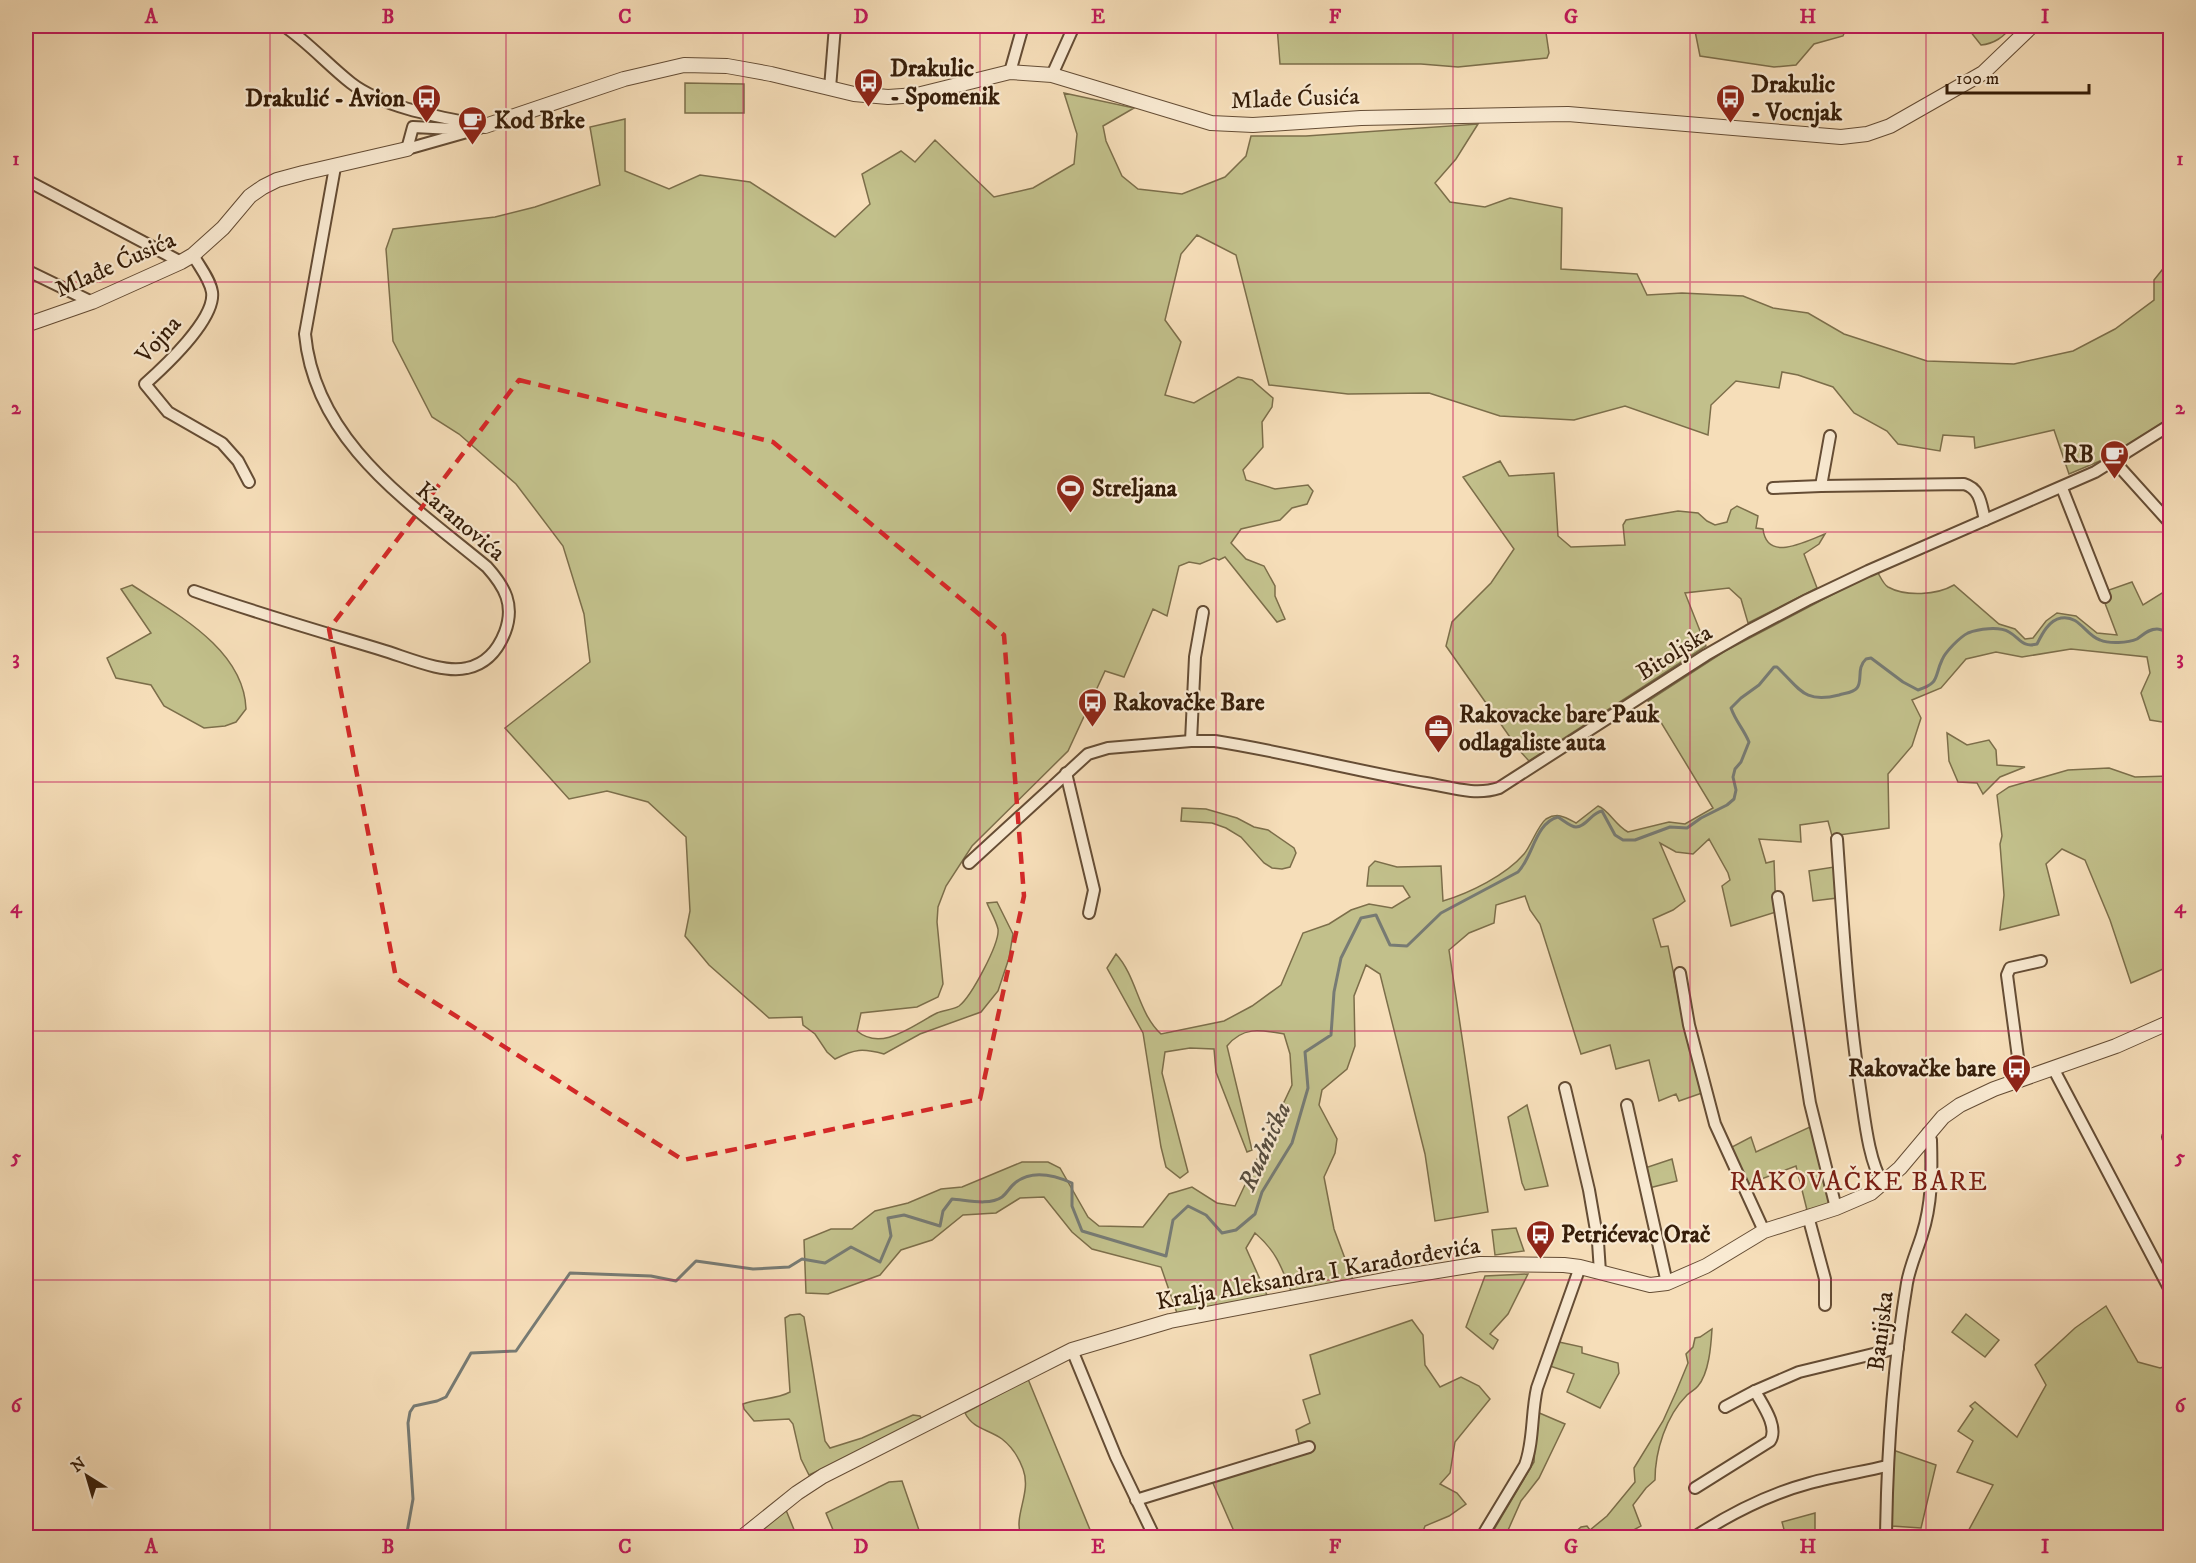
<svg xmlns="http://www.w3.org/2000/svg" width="2196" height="1563" font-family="'IM FELL DW Pica',serif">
<rect width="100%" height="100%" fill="#f6deb9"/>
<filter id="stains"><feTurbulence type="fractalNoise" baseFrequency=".00333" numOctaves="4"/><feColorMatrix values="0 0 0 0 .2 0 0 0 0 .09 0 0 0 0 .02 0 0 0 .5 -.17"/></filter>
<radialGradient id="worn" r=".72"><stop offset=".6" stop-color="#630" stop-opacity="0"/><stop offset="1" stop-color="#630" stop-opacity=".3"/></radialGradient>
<g fill="#c2c08b" stroke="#7c6e4a" stroke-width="1.5">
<polygon points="1277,26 1545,26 1549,53 1547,58 1458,67 1421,64 1280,64"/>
<polygon points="1694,26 1847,26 1843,36 1814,44 1796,65 1774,67 1700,56"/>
<path d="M1966 26H1965H2011C2005 37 1993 44 1981 45Z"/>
<polygon points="685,83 744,84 744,113 685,113"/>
<path d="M1064 93 1134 108 1103 126 1106 141 1122 176 1138 189 1182 194 1225 177 1246 156 1251 136H1306L1478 124 1456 159 1435 183 1450 202 1485 207 1510 198 1562 208 1561 269 1637 274 1647 295 1682 293 1743 296 1773 308 1808 313 1844 334 1927 361 2014 364 2073 351 2115 329 2154 300V280L2170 260V418L2107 458 2069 474 2054 430 1975 448 1974 437 1943 435 1940 451 1898 444 1887 431 1854 413 1833 387 1798 375 1782 372 1779 388 1736 381 1711 405 1708 435 1625 406 1574 420 1500 416 1429 393 1348 394 1269 385 1236 255 1197 235 1181 254 1165 320 1181 342 1165 395 1194 403 1238 377 1252 380 1273 398 1272 407 1262 422 1263 447 1243 470 1246 480 1275 489 1308 485 1313 491 1307 504 1292 508 1280 520 1241 529 1231 543 1246 559 1264 566 1275 586V596L1285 619 1277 622 1225 557 1219 560 1214 558 1200 564 1189 562 1179 566 1167 616 1153 609 1124 677 1105 671 1068 751 972 846 946 886 938 907 937 922 943 984 938 997 917 1007 861 1013 857 1031C882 1052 913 1025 937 1013 943 1010 953 1010 959 1006 971 997 1000 943 998 929 996 920 990 911 987 903L997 902 1013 934 1009 958 998 991 981 1012 920 1034 884 1054C862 1048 855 1049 835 1059L827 1052 815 1034 803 1025 802 1017 769 1018 709 965 685 936 690 911 686 837 648 802 607 791 569 799 505 728 590 662 584 614 563 546 516 484 459 434 432 417 393 341 386 249 393 229 495 217 535 207 600 185 590 127 625 119V171L669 189 700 175 750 182 835 237 870 204 862 174 901 151 915 162 935 140 994 197 1033 188 1074 164 1077 134Z"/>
<path d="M1500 461 1509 476 1554 473 1558 536 1571 547 1625 545 1623 525 1626 520 1678 511 1698 513 1707 521 1715 525 1727 522 1731 510 1737 506 1758 516 1756 528 1763 529C1767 563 1806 541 1825 534L1819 544 1804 554 1817 588 1748 623 1741 599 1729 588 1685 593 1706 646 1529 761 1519 750 1446 646 1452 622 1491 583 1514 549 1463 477Z"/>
<path d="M1877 571C1880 576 1883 584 1888 587 1906 597 1937 595 1954 585L1999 624 2015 629 2025 639 2033 638 2046 621 2057 613 2076 616 2097 633 2117 635 2103 598 2106 591 2132 582 2143 605 2170 588V715L2162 722 2150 720 2141 693 2150 673 2147 657 2071 649 2022 657 1996 652 1966 659 1941 688 1912 700 1921 718 1912 746 1888 774 1889 828 1832 836 1828 821 1800 825 1801 842 1759 839 1766 863 1774 861 1776 912 1731 926 1722 886 1730 880 1728 873 1709 839 1693 854 1676 852 1660 843 1685 901 1673 910 1653 919 1661 947 1668 946 1684 1024 1702 1093 1679 1101 1676 1094 1659 1101 1649 1060 1616 1069 1610 1045 1581 1054 1540 924 1530 910 1525 896 1496 905 1494 923 1469 933 1449 950 1488 1212 1435 1221 1425 1154 1380 974 1366 965 1354 996 1355 1046 1347 1069 1322 1090 1319 1105 1337 1139 1335 1153 1324 1177 1334 1229 1353 1280 1291 1291C1281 1266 1276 1251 1255 1233L1246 1248 1267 1295 1178 1316 1161 1267 1092 1249 1072 1232 1044 1197 1020 1198 996 1213 963 1215 932 1240 901 1250 880 1275 828 1294 806 1293 804 1240 831 1229H852L875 1211 908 1203 941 1189 962 1187 1022 1162H1048L1060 1168 1088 1217 1099 1226 1143 1227 1169 1194 1192 1187 1217 1203 1235 1206 1292 1085 1290 1054 1284 1034C1261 1030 1243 1026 1227 1046L1252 1150 1247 1152 1216 1072 1214 1049 1190 1048 1165 1052 1162 1073 1188 1172 1180 1178 1166 1167 1161 1147 1143 1033 1107 968 1116 954C1137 977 1138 1013 1161 1034L1224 1021 1252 1006 1281 985 1303 933 1329 924 1351 910 1369 904 1392 908 1410 897 1403 886H1367L1369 867 1375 861 1397 867 1441 866 1443 901C1470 893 1506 875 1524 854 1531 846 1538 825 1546 819 1558 812 1565 817 1576 823L1598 806C1609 810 1615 825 1628 832L1669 822 1685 824 1713 808 1648 701 1725 651Z"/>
<path d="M132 585C176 614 244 649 246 709L236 722 225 726 204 728 164 706 151 685 116 678 107 658 151 633 121 589Z"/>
<polygon points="1947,733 1967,745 1989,740 1996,750 1997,765 2025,767 2000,777 1983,794 1977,783 1958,782 1949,761"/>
<polygon points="2109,768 2135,777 2170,776 2170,966 2131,983 2110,920 2085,860 2062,849 2046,864 2059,915 2000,930 2004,895 2000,844 2002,836 1997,795 2009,787 2068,770"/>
<polygon points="1182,808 1206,809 1237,818 1254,827 1268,830 1294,848 1296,853 1290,867 1282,869 1272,868 1264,863 1241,837 1226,828 1212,823 1181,821"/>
<polygon points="1834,867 1837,898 1813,901 1809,871"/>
<polygon points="1527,1105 1548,1186 1525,1190 1522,1183 1508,1117"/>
<polygon points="1812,1126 1830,1204 1807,1210 1796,1166 1748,1184 1730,1148 1751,1137 1756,1152"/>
<polygon points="1672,1159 1677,1181 1649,1188 1645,1168"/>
<polygon points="1516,1228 1524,1251 1495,1255 1492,1230"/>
<polygon points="1528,1274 1508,1314 1490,1334 1498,1340 1493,1349 1466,1327 1485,1276"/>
<polygon points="2106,1306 2138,1362 2160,1368 2170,1365 2170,1537 2142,1533 2149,1537 1965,1537 1993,1485 1957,1472 1973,1441 1958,1431 1973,1409 1970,1406 1975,1402 2017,1437 2046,1385 2035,1365 2075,1328"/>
<path d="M800 1314 804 1317 825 1441 830 1448 862 1438 913 1415 920 1416 923 1421 809 1475 801 1459 793 1424 789 1419 754 1421 744 1409 743 1404C758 1398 776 1400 790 1392L785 1318 790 1315Z"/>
<polygon points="1966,1314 1999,1340 1985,1357 1952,1332"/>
<polygon points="1412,1320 1423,1335 1425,1365 1440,1387 1461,1377 1479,1386 1490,1399 1455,1442 1450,1473 1440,1484 1457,1493 1466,1504 1449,1516 1425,1526 1421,1537 1234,1537 1233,1529 1212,1481 1300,1447 1296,1430 1310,1423 1303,1400 1320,1394 1310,1355"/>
<path d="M1712 1329C1711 1346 1709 1373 1698 1386 1695 1390 1690 1392 1687 1395 1666 1416 1655 1451 1655 1480L1646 1488 1633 1505 1641 1526 1621 1537H1570L1581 1527 1587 1526 1590 1530 1607 1516 1635 1482 1634 1468 1663 1421 1676 1392 1688 1363 1686 1354 1693 1347 1695 1338 1700 1337Z"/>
<polygon points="1559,1342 1582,1347 1582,1353 1618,1363 1619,1373 1600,1408 1567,1392 1574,1374 1550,1366"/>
<path d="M1028 1379 1093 1537H1021C1013 1515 1032 1493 1023 1469 1019 1458 1011 1446 1002 1439 988 1429 973 1429 965 1413Z"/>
<polygon points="1537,1412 1565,1424 1539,1478 1521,1501 1505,1537 1489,1538 1534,1462"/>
<polygon points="1893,1450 1936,1465 1921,1528 1892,1526"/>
<polygon points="902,1481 921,1536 836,1537 826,1513 889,1482"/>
<polygon points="786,1510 797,1537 751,1538"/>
<polygon points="1815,1513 1815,1537 1786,1537 1782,1522"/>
</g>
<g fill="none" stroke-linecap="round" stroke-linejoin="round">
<path stroke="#777b74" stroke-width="3" d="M406 1538 413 1499 408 1423 410 1412 414 1406 437 1401 446 1397 471 1353 516 1351 570 1273 651 1276 676 1281 696 1261 753 1269 789 1267 802 1259 825 1263 851 1247 880 1262 891 1236 888 1218 904 1215 940 1226 943 1211 952 1199C967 1200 989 1206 1002 1197 1007 1193 1010 1187 1015 1183 1032 1169 1054 1175 1072 1183V1206L1082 1231 1166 1256 1173 1220 1188 1206 1206 1215 1222 1233 1236 1230 1255 1214 1262 1192 1292 1143 1308 1088 1305 1052 1331 1035 1334 992 1341 958 1361 918 1376 915 1390 945 1407 946 1441 913 1518 872C1533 857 1535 823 1558 817 1563 820 1571 827 1576 827 1586 827 1592 812 1602 811L1615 835 1623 840H1635L1670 827 1687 828 1701 818 1727 805 1734 799 1736 790 1733 777 1735 769 1741 762 1749 742C1743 728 1736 722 1731 708L1741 698 1759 685 1774 667H1777C1800 689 1804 704 1839 695 1845 693 1853 693 1857 688 1863 681 1856 668 1866 659L1871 658 1903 682 1918 690C1940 683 1934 677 1942 660 1945 652 1960 637 1968 633 1978 629 1999 626 2009 632 2020 638 2022 648 2037 644 2042 634 2049 620 2061 618 2080 615 2085 635 2100 640 2109 644 2128 643 2137 639 2143 635 2148 629 2157 629 2161 629 2167 632 2170 633"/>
<defs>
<g id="minor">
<path d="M284 26C308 42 328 65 351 83 383 108 445 118 485 126"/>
<polyline points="1010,72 1023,26"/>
<polyline points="1052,75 1074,26"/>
<polyline points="830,88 835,26"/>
<polyline points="474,130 413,127 407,149 474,130 485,126"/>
<polyline points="26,180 181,262"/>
<path d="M193 255C199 266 210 279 212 292 216 319 164 367 145 384L168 412 222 443 238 461 249 482"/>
<polyline points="26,270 92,302"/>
<path d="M1830 436 1821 486 1964 484C1981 489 1981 505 1985 520"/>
<polyline points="2115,462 2170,523"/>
<polyline points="1773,488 1821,486"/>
<polyline points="2062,488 2105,597"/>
<path d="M194 591C256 613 319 631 382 650 406 657 443 674 467 668 486 664 498 650 505 632 515 605 505 587 487 567 410 503 315 442 305 334L335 167"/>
<polyline points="1191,741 1195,657 1203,612"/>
<polyline points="1066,773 1094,890 1089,913"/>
<path d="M1837 839C1843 925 1848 1010 1861 1095 1865 1122 1869 1161 1883 1184"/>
<path d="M969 863 1088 754 1108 748 1191 741H1215C1286 752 1355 771 1426 783 1450 787 1475 796 1499 788L1706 655 1748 631 1807 600 1868 571 2095 472 2170 425"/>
<polyline points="1778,897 1810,1103 1836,1208"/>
<polyline points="1680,973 1689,1025 1715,1124 1764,1231"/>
<polyline points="2053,1068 2170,1290"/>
<polyline points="2021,1080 2007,975 2010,968 2041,961"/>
<polyline points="1565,1088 1589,1190 1598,1242 1600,1272"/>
<polyline points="1627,1105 1667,1283"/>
<polyline points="2168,1137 2170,1142"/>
<polyline points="1808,1216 1825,1279 1825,1305"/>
<polyline points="1072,1350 1116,1457 1155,1538"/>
<polyline points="1725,1407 1755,1391 1799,1372 1898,1348"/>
<path d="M1695 1488 1770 1441C1779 1427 1762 1404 1755 1391"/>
<polyline points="1136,1500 1309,1447"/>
<path d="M1481 1538 1525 1465C1534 1441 1531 1414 1537 1388L1580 1267"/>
<path d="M1693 1538C1728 1515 1769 1494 1810 1483 1835 1476 1862 1472 1887 1466"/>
<path d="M1886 1538C1887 1452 1893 1367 1907 1283 1910 1266 1917 1251 1922 1235 1932 1204 1932 1173 1931 1140L1928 1133"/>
</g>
<g id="tertiary">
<polyline points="485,126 624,79 684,65 727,66 771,74 854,94 888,97 917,95 1010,72 1052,75 1211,123 1253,125 1361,118 1568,114 1841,137 1867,134 1890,126 1983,73 2032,26"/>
<polyline points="26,325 92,302 181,262 193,255 223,228 250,196 263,187 277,180 303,173 407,149"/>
<polyline points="741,1538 797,1493 823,1476 1072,1350 1170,1321 1394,1278 1480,1264 1564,1265 1580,1267 1650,1285 1667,1283 1706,1266 1764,1231 1836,1208 1871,1193 1900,1168 1943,1117 1960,1105 1994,1089 2116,1046 2170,1022"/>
</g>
</defs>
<use href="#minor" stroke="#654d35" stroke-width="14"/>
<use href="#tertiary" stroke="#654d35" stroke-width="16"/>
<use href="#minor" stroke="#f9ead2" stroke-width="10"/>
<use href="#tertiary" stroke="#f9ead2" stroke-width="14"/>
</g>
<path fill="none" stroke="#d62828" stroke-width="4.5" stroke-dasharray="12 8" stroke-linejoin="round" d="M519 380 773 442 1004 635 1024 896 980 1099 683 1160 396 978 329 629Z"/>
<path fill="none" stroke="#c2185b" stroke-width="1.5" stroke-opacity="0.55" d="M270 26V1538M506 26V1538M743 26V1538M980 26V1538M1216 26V1538M1453 26V1538M1690 26V1538M1926 26V1538M26 282H2170M26 532H2170M26 782H2170M26 1031H2170M26 1280H2170"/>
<defs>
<symbol id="bus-pin" viewBox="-11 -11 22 30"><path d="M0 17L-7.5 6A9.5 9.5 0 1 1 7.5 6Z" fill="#8f2418" stroke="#f9ead2"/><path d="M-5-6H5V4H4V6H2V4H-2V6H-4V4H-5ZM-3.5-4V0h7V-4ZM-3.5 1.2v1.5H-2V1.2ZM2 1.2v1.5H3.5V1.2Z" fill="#fff"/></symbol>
<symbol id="cafe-pin" viewBox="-11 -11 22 30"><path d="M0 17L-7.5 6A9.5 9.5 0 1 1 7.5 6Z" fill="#8f2418" stroke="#f9ead2"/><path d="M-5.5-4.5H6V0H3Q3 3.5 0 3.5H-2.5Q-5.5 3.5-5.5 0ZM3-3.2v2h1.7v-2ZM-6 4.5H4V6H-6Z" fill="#fff"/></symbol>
<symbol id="stadium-pin" viewBox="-11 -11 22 30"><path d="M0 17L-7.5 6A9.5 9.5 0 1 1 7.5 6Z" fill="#8f2418" stroke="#f9ead2"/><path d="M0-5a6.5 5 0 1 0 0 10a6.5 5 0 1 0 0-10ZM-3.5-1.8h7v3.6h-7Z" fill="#fff"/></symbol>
<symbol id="office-pin" viewBox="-11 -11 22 30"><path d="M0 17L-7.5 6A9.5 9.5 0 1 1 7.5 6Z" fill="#8f2418" stroke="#f9ead2"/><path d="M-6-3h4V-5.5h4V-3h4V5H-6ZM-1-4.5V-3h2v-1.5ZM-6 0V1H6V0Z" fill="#fff"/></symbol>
</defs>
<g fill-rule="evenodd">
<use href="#bus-pin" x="852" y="66" width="33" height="45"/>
<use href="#bus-pin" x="410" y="82" width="33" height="45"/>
<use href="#bus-pin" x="1714" y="82" width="33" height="45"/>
<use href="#cafe-pin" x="456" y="104" width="33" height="45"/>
<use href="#cafe-pin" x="2098" y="438" width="33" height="45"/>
<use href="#stadium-pin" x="1054" y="472" width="33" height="45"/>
<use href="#bus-pin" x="1076" y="686" width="33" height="45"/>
<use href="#office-pin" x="1422" y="712" width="33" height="45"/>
<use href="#bus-pin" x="2000" y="1052" width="33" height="45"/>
<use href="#bus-pin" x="1524" y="1218" width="33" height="45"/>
</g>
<g text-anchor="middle" stroke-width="4.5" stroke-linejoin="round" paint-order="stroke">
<g font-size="24" font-weight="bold" fill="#351d09" stroke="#f9ead2" text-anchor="start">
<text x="890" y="76">Drakulic<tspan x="890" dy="28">- Spomenik</tspan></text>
<text x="1751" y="92">Drakulic<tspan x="1751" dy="28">- Vocnjak</tspan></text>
<text x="405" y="106" text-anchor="end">Drakulić - Avion</text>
<text x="494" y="128">Kod Brke</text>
<text x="2094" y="462" text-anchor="end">RB</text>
<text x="1092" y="496">Streljana</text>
<text x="1113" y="710">Rakovačke Bare</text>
<text x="1459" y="722">Rakovacke bare Pauk<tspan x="1459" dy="28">odlagaliste auta</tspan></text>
<text x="1996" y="1076" text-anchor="end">Rakovačke bare</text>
<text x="1561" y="1242">Petrićevac Orač</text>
</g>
<g font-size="24" fill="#351d09" stroke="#f9ead2">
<text transform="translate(1295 98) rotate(-2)" y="8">Mlađe Ćusića</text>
<text transform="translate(115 264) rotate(-24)" y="8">Mlađe Ćusića</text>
<text transform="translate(158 339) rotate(-48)" y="8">Vojna</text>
<text transform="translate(461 521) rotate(40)" y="8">Karanovića</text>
<text transform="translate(1674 652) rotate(-32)" y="8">Bitoljska</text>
<text transform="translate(1318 1273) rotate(-10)" y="8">Kralja Aleksandra I Karađorđevića</text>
<text transform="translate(1880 1331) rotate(-83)" y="8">Banijska</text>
</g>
<g font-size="26" font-style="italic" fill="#564c3e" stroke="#f9ead2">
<text transform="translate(1264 1146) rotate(-66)" y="9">Rudnička</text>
</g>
<g font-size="27" letter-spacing="1.5" fill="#7a1f14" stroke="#f9ead2">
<text x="1859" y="1190">RAKOVAČKE BARE</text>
</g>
</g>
<rect width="2196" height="1563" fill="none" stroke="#f6deb9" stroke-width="66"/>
<g transform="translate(87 1476) rotate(323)" stroke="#f9ead2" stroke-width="4.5" paint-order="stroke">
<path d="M0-4.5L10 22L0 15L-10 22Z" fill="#351d09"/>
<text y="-9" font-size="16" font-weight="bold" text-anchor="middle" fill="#351d09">N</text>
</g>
<path d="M1947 84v9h142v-9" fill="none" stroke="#351d09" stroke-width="3"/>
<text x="1956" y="84" font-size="18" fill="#351d09" stroke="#f9ead2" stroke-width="4.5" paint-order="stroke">100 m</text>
<rect x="33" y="33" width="2130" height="1497" fill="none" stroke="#c2185b" stroke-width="2"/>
<g font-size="20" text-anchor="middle" font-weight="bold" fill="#c2185b">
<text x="151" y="23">A</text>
<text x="388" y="23">B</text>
<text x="625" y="23">C</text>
<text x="861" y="23">D</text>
<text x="1098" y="23">E</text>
<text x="1335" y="23">F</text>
<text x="1571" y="23">G</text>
<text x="1808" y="23">H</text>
<text x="2045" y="23">I</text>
<text x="16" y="165">1</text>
<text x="2180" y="165">1</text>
<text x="16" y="414">2</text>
<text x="2180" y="414">2</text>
<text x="16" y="664">3</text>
<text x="2180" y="664">3</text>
<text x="16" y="913">4</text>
<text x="2180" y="913">4</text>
<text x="16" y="1163">5</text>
<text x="2180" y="1163">5</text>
<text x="16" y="1412">6</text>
<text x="2180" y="1412">6</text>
<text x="151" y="1553">A</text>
<text x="388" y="1553">B</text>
<text x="625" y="1553">C</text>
<text x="861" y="1553">D</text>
<text x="1098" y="1553">E</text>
<text x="1335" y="1553">F</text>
<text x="1571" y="1553">G</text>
<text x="1808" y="1553">H</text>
<text x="2045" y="1553">I</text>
</g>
<rect width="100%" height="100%" filter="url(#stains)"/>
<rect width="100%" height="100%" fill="url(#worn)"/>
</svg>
